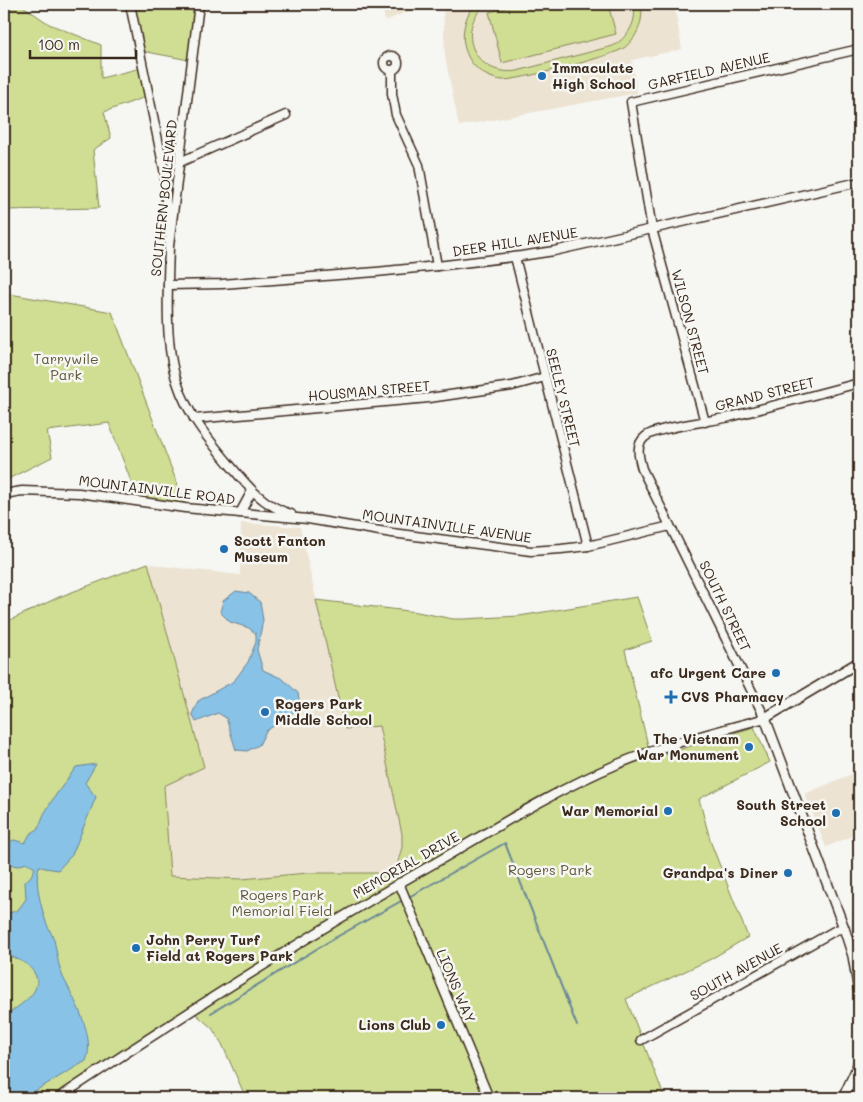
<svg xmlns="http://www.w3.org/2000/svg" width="863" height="1102" font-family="Mali,sans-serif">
<rect width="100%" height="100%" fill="#f6f6f2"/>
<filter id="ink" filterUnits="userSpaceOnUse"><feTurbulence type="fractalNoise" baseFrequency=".02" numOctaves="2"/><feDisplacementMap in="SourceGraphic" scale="10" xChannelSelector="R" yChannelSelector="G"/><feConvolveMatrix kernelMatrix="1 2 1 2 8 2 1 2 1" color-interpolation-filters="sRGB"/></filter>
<g filter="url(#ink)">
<g fill="#ece3d2">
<polygon points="382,4 426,4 385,21"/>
<polygon points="443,4 674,4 682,49 632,60 637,93 459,126 445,56"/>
<polygon points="241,523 300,527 345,729 379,726 402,834 402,847 395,873 307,873 242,879 170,876 164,785 204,767 148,563 161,566 240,575"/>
<polygon points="859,771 859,833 826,847 805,794"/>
</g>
<g fill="#cfde92" stroke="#858458">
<polygon points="4,4 20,4 49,24 101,45 101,78 145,67 151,95 104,112 111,138 93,150 99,208 4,210"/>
<polygon points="132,4 201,4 194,61 142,51"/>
<path d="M475 4H486C454 31 475 77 517 71L613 46C629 36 637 22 634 4H641C644 20 638 37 624 48 613 56 516 81 502 80 464 75 452 32 475 4Z"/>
<polygon points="521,4 608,4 616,34 502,63 489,12"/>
<polygon points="4,293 112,312 186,507 138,500 109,423 47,431 52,457 4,481"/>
<polygon points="148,563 204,767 164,786 170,876 242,879 307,873 395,873 402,847 402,834 379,726 345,729 316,600 417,612 453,619 464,619 519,616 637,597 652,641 625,650 651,758 754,727 770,762 699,799 711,843 748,937 711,959 626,999 665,1098 246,1098 222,1044 212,1028 190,1009 51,1098 4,1098 4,623 59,597"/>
</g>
<g fill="#88c2e7" stroke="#698597">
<polygon points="236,591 249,593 260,602 263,620 257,650 263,670 283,679 298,693 300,706 289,716 266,731 259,745 247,751 236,750 226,718 218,713 196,722 192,714 198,701 234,681 248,662 256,642 256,634 249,628 230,622 220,612 223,601"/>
<path d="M96 764 85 783 96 797 72 855 58 870 45 868 39 866C34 882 41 906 46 922 48 928 52 934 54 940 57 952 58 966 63 977 74 999 96 1037 86 1061L23 1098H4V1016C21 1005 54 986 26 964 18 958 9 958 4 949V915L18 910 26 899 25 882 31 876 35 868 27 863 17 866 5 863 4 844 14 840 25 843 30 834 38 829 44 814 53 799 76 767Z"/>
</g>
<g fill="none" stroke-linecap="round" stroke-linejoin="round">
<g stroke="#698597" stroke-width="2">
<polyline points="407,898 505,843 577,1026"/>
<polyline points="211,1013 333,939 403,900"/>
</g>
<defs>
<g id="minor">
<polyline points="130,4 165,174 167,232"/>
<path d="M199 4 169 246C168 287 164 343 177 382 187 414 209 440 230 465 248 487 264 506 291 514"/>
<circle cx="391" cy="63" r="7"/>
<polyline points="392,70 392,94 396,115 419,165 437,266"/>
<polyline points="180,162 286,115"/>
<polyline points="515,257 588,546"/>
<polyline points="168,285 222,284 376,272 437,266 521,256 554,251 652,229 859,182"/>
<polyline points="194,419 429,398 512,386 545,377"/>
<polyline points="705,422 652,229 631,102 859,49"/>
<polyline points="4,494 22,491 79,493 185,508 308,519 392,533 531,551 561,549 588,546 670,526"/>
<polyline points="240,513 252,491"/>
<polyline points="399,883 489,1098"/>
<polyline points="641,1040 836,930 844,928"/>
<path d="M58 1098C183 1015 309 934 440 860 498 826 556 790 618 764 666 744 716 732 765 718L642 469C639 458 635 445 645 437 656 427 713 421 730 417 773 406 816 394 859 383"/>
</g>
<g id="major">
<polyline points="859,662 765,718 844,928 853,956 859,992"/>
<polyline points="843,1098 857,1068 859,1060"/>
</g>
</defs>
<use href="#minor" stroke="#3b2a1e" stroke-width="11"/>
<use href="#major" stroke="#3b2a1e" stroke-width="12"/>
<use href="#minor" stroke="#f6f6f2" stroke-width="8"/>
<use href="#major" stroke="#f6f6f2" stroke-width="9"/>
</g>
</g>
<g fill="#1f6fb2" stroke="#f6f6f2" stroke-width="2">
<circle cx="542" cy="76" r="5"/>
<circle cx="224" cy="549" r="5"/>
<circle cx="776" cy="673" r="5"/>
<path d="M668.5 689.5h5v5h5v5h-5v5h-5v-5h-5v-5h5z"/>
<circle cx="265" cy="712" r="5"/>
<circle cx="749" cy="747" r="5"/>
<circle cx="668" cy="811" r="5"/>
<circle cx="836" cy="813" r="5"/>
<circle cx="788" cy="873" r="5"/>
<circle cx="136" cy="948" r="5"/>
<circle cx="441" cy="1025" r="5"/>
</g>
<g text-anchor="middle" stroke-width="5" stroke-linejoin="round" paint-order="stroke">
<g font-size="14" font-weight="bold" fill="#3b2a1e" stroke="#f6f6f2" text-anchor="end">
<text x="552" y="73" text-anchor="start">Immaculate<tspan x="552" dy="16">High School</tspan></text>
<text x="234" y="546" text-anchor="start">Scott Fanton<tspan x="234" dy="16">Museum</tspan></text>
<text x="766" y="678">afc Urgent Care</text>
<text x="681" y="702" text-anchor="start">CVS Pharmacy</text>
<text x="275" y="709" text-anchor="start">Rogers Park<tspan x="275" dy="16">Middle School</tspan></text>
<text x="739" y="744">The Vietnam<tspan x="739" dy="16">War Monument</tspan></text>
<text x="826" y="810">South Street<tspan x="826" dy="16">School</tspan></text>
<text x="658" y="816">War Memorial</text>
<text x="778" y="878">Grandpa's Diner</text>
<text x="146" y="945" text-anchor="start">John Perry Turf<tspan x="146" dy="16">Field at Rogers Park</tspan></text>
<text x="431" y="1030">Lions Club</text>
</g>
<g font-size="14" fill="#3b2a1e" stroke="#f6f6f2">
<text transform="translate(709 71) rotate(-13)" y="5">GARFIELD AVENUE</text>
<text transform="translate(164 198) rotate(-84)" y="5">SOUTHERN BOULEVARD</text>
<text transform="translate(515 242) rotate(-9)" y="5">DEER HILL AVENUE</text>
<text transform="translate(690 322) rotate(75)" y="5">WILSON STREET</text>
<text transform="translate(369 391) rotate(-5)" y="5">HOUSMAN STREET</text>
<text transform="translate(765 394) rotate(-14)" y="5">GRAND STREET</text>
<text transform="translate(563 398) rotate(76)" y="5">SEELEY STREET</text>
<text transform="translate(157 490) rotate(7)" y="5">MOUNTAINVILLE ROAD</text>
<text transform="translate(447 526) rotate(8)" y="5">MOUNTAINVILLE AVENUE</text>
<text transform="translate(725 606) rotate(64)" y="5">SOUTH STREET</text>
<text transform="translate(406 865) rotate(-30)" y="5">MEMORIAL DRIVE</text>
<text transform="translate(736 972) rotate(-29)" y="5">SOUTH AVENUE</text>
<text transform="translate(456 986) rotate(67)" y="5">LIONS WAY</text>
</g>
<g font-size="14" fill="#60573b" stroke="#f6f6f2">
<text x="66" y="364">Tarrywile<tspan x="66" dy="16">Park</tspan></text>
<text x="550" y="875">Rogers Park</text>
<text x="282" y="900">Rogers Park<tspan x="282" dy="16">Memorial Field</tspan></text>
</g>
</g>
<rect width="863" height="1102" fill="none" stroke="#f6f6f2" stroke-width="20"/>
<rect x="10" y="10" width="843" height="1082" fill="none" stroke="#3b2a1e" stroke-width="2" filter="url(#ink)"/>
<path d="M30 50v8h106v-8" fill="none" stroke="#3b2a1e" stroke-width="2.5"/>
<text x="38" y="50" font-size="15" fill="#3b2a1e" stroke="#f6f6f2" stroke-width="4" paint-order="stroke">100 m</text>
</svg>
